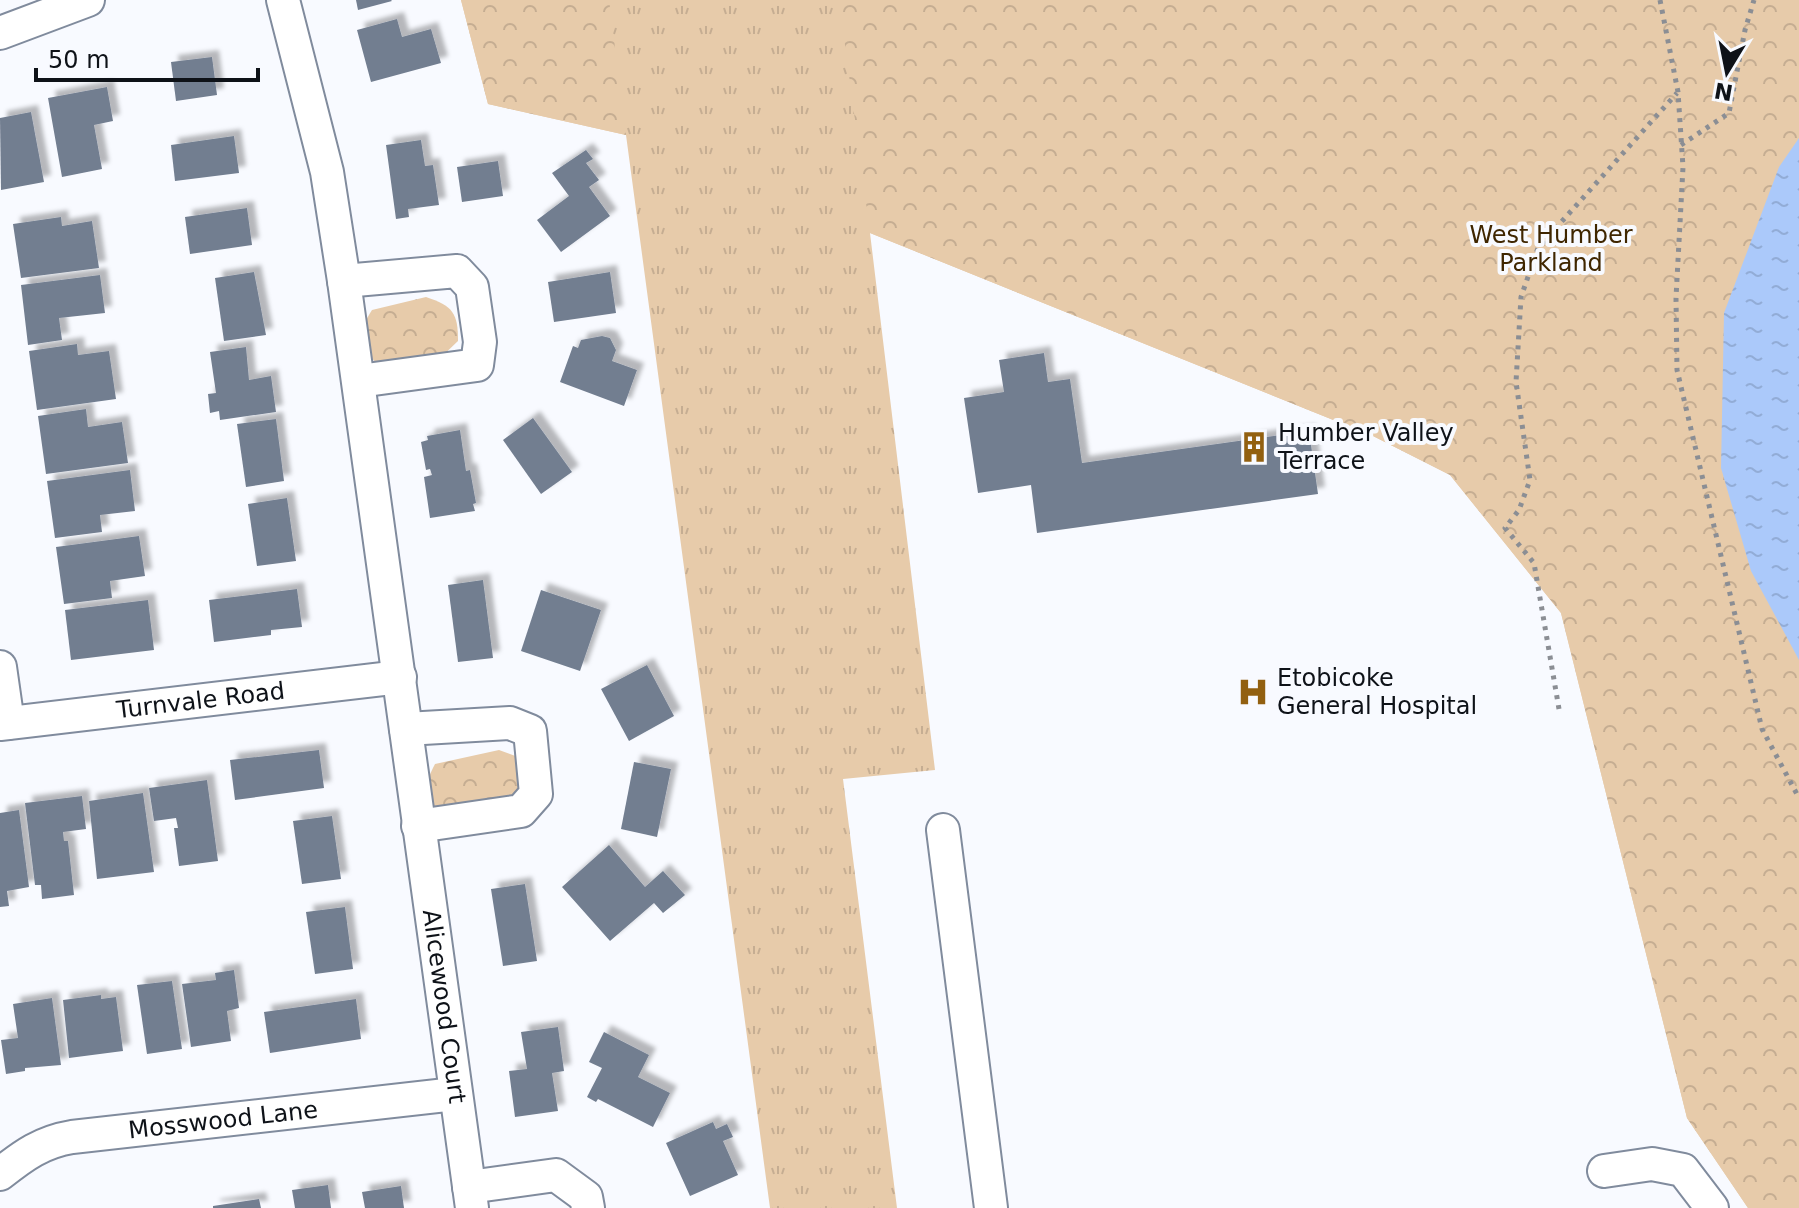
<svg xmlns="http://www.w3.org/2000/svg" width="1799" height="1208" font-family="'DejaVu Sans',sans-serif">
<defs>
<pattern id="grass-tufts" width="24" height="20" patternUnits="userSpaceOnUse" patternTransform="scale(2)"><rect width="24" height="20" fill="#e7cbaa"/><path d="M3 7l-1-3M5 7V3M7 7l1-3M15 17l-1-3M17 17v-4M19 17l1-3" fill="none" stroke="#c5ad92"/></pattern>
<pattern id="park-crowns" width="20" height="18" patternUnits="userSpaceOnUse" patternTransform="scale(2)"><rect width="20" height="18" fill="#e7cbaa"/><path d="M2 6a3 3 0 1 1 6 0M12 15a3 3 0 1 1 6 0" fill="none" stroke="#c5ad92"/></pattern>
<pattern id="water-ripples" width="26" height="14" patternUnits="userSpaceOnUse" patternTransform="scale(2)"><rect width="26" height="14" fill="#abc9fa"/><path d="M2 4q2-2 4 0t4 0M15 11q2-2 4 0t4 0" fill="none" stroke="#92acd6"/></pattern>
<filter id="shadow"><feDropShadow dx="7" dy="-7" stdDeviation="2" flood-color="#0004"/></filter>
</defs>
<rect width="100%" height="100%" fill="#f8faff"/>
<polygon fill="url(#grass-tufts)" points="461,0 1799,0 1799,1208 1748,1208 1687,1118 1561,613 1450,475 1373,436 870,233 935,770 843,779 897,1208 770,1208 626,135 488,104"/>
<g fill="url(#park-crowns)">
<polygon points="461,0 609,0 626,135 488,104"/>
<polygon points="839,0 1799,0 1799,1208 1748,1208 1687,1118 1561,613 1450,475 1373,436 870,233"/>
<path d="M426 297C453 306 458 313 458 341L435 363H376C358 342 357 334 372 310Z"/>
<path d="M499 750 518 757 529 794 441 817C423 797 422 789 435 764Z"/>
</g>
<polygon fill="url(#water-ripples)" points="1799,138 1799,660 1751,571 1721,468 1724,313 1779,167"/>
<g fill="#727e90" filter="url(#shadow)">
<polygon points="356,0 391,0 392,1 358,10"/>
<polygon points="397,19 402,37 431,29 441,63 371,82 357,30"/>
<polygon points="212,57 217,95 176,101 171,62"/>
<polygon points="107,87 113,121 94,125 102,169 62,177 48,98"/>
<polygon points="31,112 44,182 1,190 0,118"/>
<polygon points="234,136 239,173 175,181 171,145"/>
<polygon points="421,140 425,166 433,165 439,205 408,209 409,217 396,219 386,145"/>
<polygon points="586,150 593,159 586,163 599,180 589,187 610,216 561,252 537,220 569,196 552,173"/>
<polygon points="498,161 503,196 462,202 457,167"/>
<polygon points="247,208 252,245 190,254 185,217"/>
<polygon points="61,217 62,226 92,221 99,268 21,278 13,224"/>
<polygon points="254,272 266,335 224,341 215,278"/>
<polygon points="610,272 616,313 554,322 548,282"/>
<polygon points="100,275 105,313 59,318 62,340 28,345 21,285"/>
<polygon points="602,336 610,338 616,350 612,361 637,370 624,406 560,382 573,346 578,348 581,340"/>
<polygon points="77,344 78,355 109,351 116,399 37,410 29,351"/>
<polygon points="246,347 249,380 271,376 276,412 220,420 219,411 210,413 208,394 216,393 210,352"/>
<polygon points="1044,353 1048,382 1070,379 1082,463 1309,431 1318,494 1037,533 1031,485 978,493 964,398 1004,392 999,360"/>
<polygon points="86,409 88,427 122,422 128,463 46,474 38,416"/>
<polygon points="533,418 572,472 541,494 503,440"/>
<polygon points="276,419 284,481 246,487 237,424"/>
<polygon points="460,430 466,471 470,470 476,503 473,504 475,511 430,518 424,477 432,475 430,469 426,470 421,442 428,440 427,436"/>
<polygon points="130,470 135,511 100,515 102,532 55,538 47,481"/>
<polygon points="287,498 296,561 257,566 248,504"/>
<polygon points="139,536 145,576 110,581 112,598 64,604 56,547"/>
<polygon points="483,580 493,658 458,662 448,585"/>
<polygon points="297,589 302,627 271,630 271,635 214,642 209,600"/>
<polygon points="541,590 601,610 580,671 521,651"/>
<polygon points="148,600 154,650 71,660 65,610"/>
<polygon points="647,665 674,716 629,741 601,689"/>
<polygon points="319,750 324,788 235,800 230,760"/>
<polygon points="634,762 671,769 657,837 621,829"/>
<polygon points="207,780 218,861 179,866 174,828 178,828 176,818 154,821 149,788"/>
<polygon points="143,793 154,872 97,879 89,801"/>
<polygon points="82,796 86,829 63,832 64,841 68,841 74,895 42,899 41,885 35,885 25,803"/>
<polygon points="19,810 29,887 7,891 9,906 0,907 0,813"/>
<polygon points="332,816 341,879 302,884 293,821"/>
<polygon points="609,845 645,887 663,871 685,895 663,913 654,903 610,941 562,887"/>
<polygon points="525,884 537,961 503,966 491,889"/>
<polygon points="345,907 353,969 315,974 306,912"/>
<polygon points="234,970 239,1008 227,1011 231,1041 191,1047 182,984 216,980 215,973"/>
<polygon points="172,981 182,1049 147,1054 137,985"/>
<polygon points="101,995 101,999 116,997 123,1051 69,1058 63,1000"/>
<polygon points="52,998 61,1065 25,1068 25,1071 6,1074 1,1040 18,1038 13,1004"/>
<polygon points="356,999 361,1039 270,1053 264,1012"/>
<polygon points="558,1027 564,1071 552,1073 558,1111 515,1117 509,1071 527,1069 521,1032"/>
<polygon points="604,1032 649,1055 638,1077 670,1093 653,1127 598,1099 596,1102 587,1097 602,1068 589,1062"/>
<polygon points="713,1122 716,1129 727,1124 733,1137 723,1141 738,1175 690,1196 666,1143"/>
<polygon points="328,1185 331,1208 295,1208 292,1190"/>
<polygon points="401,1186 404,1208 365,1208 362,1192"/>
<polygon points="259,1199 261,1208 213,1208 213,1206"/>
</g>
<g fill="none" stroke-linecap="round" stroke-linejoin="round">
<defs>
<g id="minor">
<path id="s1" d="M283 0 327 172 344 281 472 1208"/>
<polyline points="0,33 88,0"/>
<polyline points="344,281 457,271 472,287 480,342 477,365 359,381"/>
<polyline points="0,667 8,723"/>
<path id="s2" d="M0 724 400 677"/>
<polyline points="406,729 510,723 530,731 536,794 521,811 418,826"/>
<polyline points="943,830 991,1208"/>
<polyline points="1604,1171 1652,1164 1683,1170 1712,1208"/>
<path id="s3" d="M0 1174C24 1155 42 1142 72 1137L455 1094"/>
<polyline points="469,1187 556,1175 586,1197 588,1208"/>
</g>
</defs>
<use href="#minor" stroke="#808b9d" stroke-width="36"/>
<g stroke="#8b8e94" stroke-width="5" stroke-dasharray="4 6" stroke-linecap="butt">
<polyline points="1660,0 1678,92 1683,167 1676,298 1677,370 1762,729 1799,798"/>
<polyline points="1681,145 1729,113 1745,30 1754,0"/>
<polyline points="1559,709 1534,563 1505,528 1519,510 1530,480 1516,382 1521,297 1538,248 1677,93"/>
</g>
<use href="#minor" stroke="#fff" stroke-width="32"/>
</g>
<defs>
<symbol id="building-bare" viewBox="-9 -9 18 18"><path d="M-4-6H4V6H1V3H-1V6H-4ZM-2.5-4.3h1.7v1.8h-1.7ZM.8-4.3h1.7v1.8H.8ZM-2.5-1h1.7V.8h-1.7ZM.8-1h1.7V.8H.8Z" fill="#926010" stroke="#f8faff" stroke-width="2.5" paint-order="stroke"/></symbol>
<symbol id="hospital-bare" viewBox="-9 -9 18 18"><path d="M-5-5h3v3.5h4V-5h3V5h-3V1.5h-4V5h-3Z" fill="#926010" stroke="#f8faff" stroke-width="2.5" paint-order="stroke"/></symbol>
</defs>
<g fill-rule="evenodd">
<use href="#building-bare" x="1232" y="425" width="44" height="44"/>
<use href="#hospital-bare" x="1231" y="670" width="44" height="44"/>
</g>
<g text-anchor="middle" stroke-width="8" stroke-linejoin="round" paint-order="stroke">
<g font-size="24" fill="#3f2600" stroke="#f8faff">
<text x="1551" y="243">West Humber<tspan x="1551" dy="28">Parkland</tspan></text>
</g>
<g font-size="24" fill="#0e1218" stroke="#f8faff" text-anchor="start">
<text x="1278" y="441">Humber Valley<tspan x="1278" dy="28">Terrace</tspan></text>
<text x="1277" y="686">Etobicoke<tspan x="1277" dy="28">General Hospital</tspan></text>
</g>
<g font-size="24" fill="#0e1218" stroke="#f8faff">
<text dy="8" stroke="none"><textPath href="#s2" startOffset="202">Turnvale Road</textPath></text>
<text dy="8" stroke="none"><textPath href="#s1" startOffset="1020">Alicewood Court</textPath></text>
<text dy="8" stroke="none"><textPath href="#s3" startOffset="234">Mosswood Lane</textPath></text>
</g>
</g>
<g transform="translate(1727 72) rotate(190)" stroke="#f8faff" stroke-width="6" paint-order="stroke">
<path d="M0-6L14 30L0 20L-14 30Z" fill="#0e1218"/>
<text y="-12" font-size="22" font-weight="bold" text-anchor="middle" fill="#0e1218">N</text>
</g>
<path d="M36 68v12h222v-12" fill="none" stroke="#0e1218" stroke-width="4"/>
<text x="48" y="68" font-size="24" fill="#0e1218" stroke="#f8faff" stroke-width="6" paint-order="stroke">50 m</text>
</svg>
